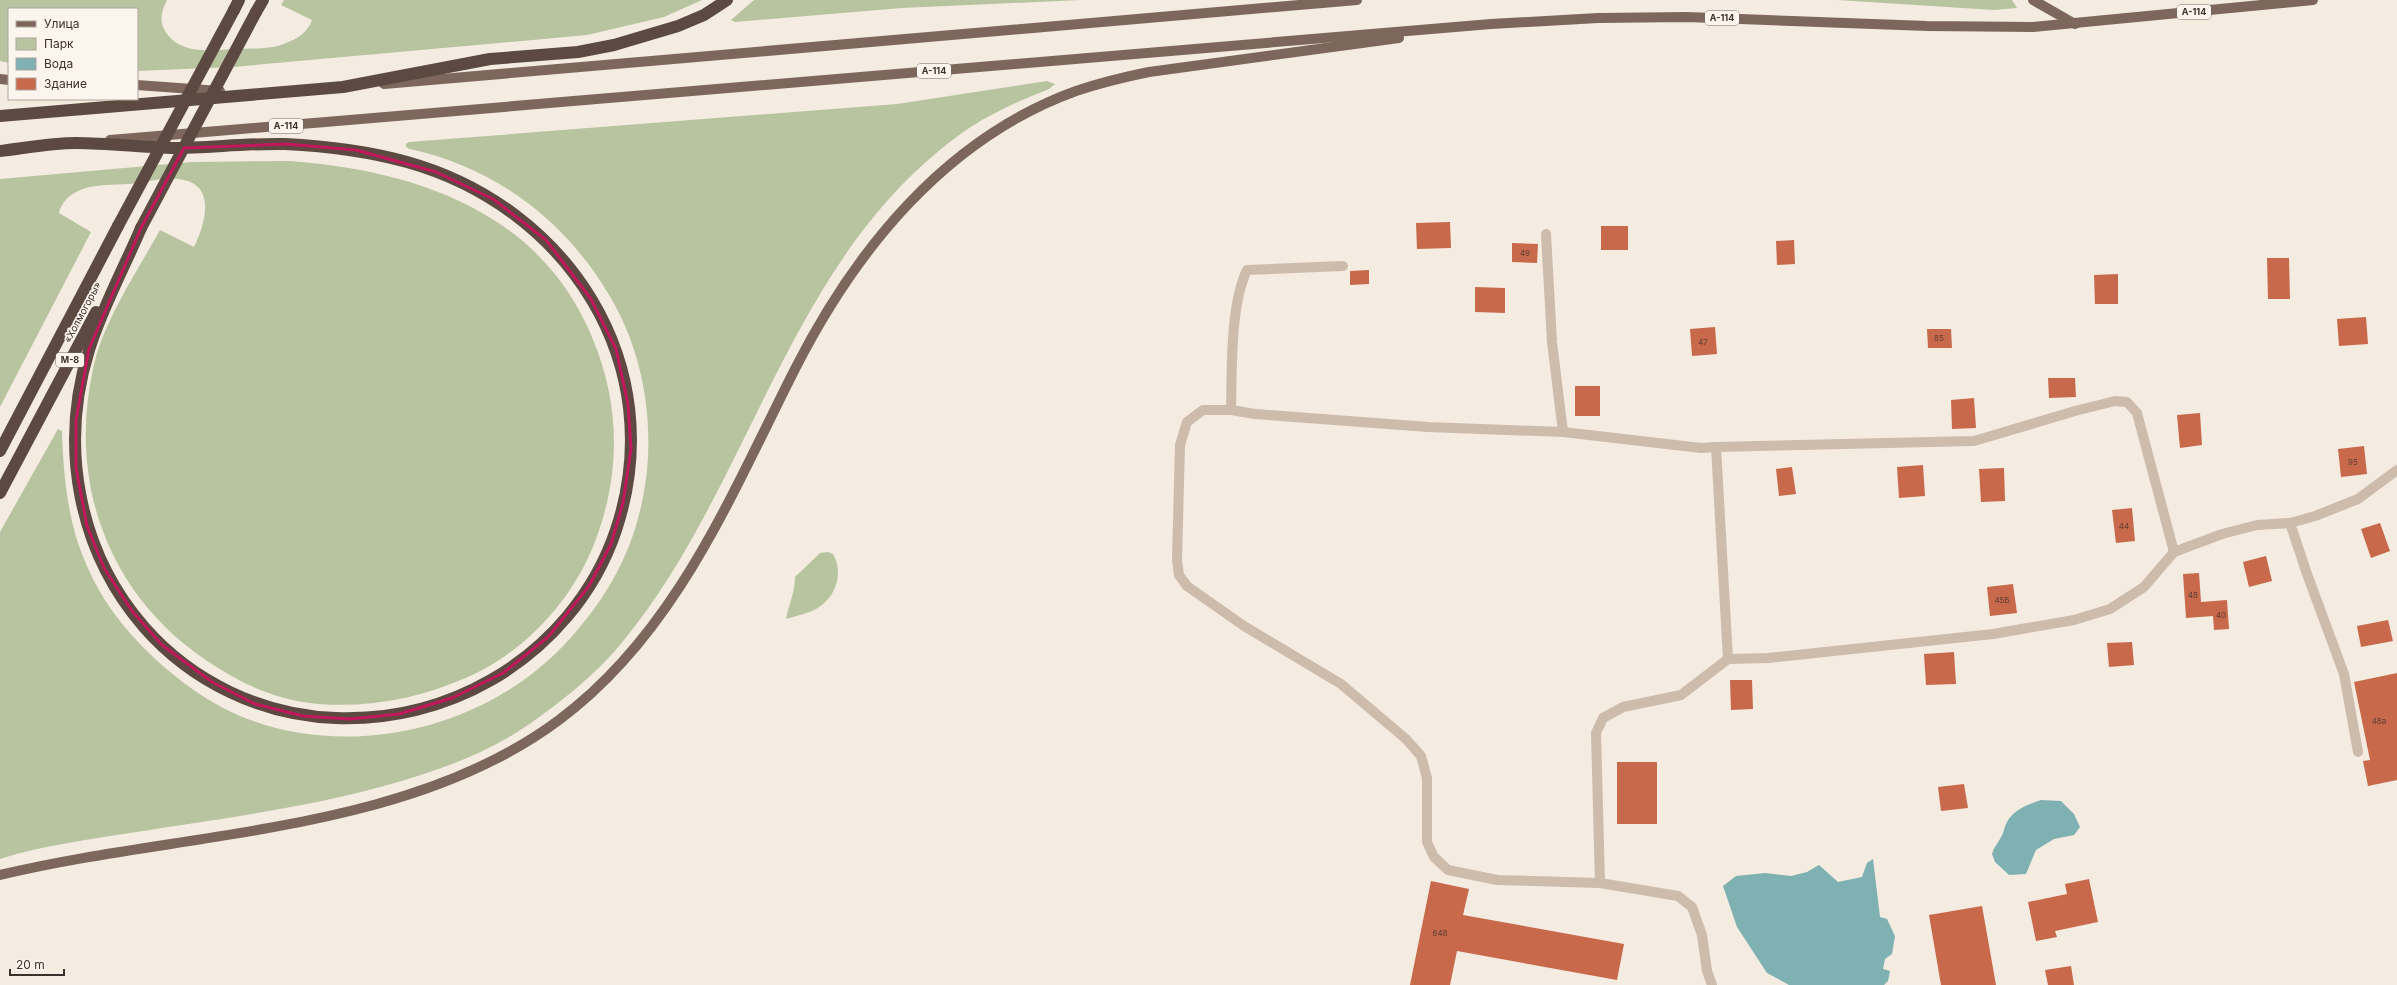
<svg xmlns="http://www.w3.org/2000/svg" width="2397" height="985" font-family="Inter,sans-serif">
<rect width="100%" height="100%" fill="#f4ebe1"/>
<g fill="#b8c4a0">
<path d="M0 0H167C162 10 159 19 164 29 178 56 211 50 237 49 252 48 271 50 286 43 297 39 308 32 312 20L281 5 284 0H702L664 17 587 35 233 67 137 71V9H9V63L0 61Z"/>
<polygon points="754,0 1081,0 902,8 735,22 731,20"/>
<polygon points="1837,0 2012,0 2017,8 1994,10"/>
<path d="M1047 81 1055 84 1049 89C1019 101 988 114 962 133 787 258 752 487 620 645 595 675 562 701 531 723 487 754 435 772 384 786 303 808 220 819 137 832 91 839 44 845 0 859V532L58 429 62 431V435C64 480 68 524 87 566 101 599 123 628 149 653 179 682 215 708 256 722 362 758 489 725 565 644 605 601 632 555 643 497 655 437 647 369 619 313 576 229 502 169 410 149L406 147V144L409 142 897 104Z"/>
<path d="M289 161C414 170 540 211 592 337 620 403 621 472 596 539 574 599 526 651 468 677 420 698 371 708 318 704 282 701 248 687 218 668 112 603 67 489 93 369 103 321 137 272 160 230L194 247C204 227 217 187 184 180 167 176 146 182 129 184 114 185 92 184 78 191 69 195 61 203 59 213L91 232 0 407V179L192 162Z"/>
<path d="M828 552 833 554C844 573 836 598 816 609 807 614 795 616 786 619 789 604 795 592 795 577L820 553Z"/>
</g>
<g fill="#7fb0b2">
<path d="M2041 800 2061 801 2074 814 2080 827 2074 835 2054 839 2036 850 2026 874 2009 875 1995 862 1992 854C1994 847 1998 843 2001 837 2004 833 2004 827 2007 822 2013 810 2029 804 2041 800Z"/>
<polygon points="1873,859 1880,917 1887,919 1895,936 1892,954 1885,959 1883,969 1890,971 1888,981 1884,985 1789,985 1767,973 1737,927 1723,886 1736,876 1765,873 1791,876 1807,872 1819,865 1838,882 1862,877 1867,863"/>
</g>
<g fill="#c8694b">
<polygon points="1450,222 1451,248 1417,249 1416,223"/>
<rect x="1601" y="226" width="27" height="24"/>
<polygon points="1794,240 1795,264 1777,265 1776,241"/>
<polygon points="1512,243 1538,244 1537,263 1512,262"/>
<polygon points="2267,258 2289,258 2290,299 2268,299"/>
<polygon points="1369,270 1369,284 1350,285 1350,271"/>
<polygon points="2118,274 2118,304 2095,304 2094,275"/>
<polygon points="1475,287 1505,288 1505,313 1475,312"/>
<polygon points="2366,317 2368,344 2339,346 2337,319"/>
<polygon points="1715,327 1717,354 1692,356 1690,329"/>
<polygon points="1927,329 1951,329 1952,348 1928,348"/>
<polygon points="2048,378 2075,378 2076,397 2049,398"/>
<rect x="1575" y="386" width="25" height="30"/>
<polygon points="1974,398 1976,428 1952,429 1951,400"/>
<polygon points="2200,413 2202,445 2180,448 2177,415"/>
<polygon points="2364,446 2367,474 2341,477 2338,449"/>
<polygon points="1923,465 1925,496 1899,498 1897,467"/>
<polygon points="1792,467 1796,494 1779,496 1776,469"/>
<polygon points="2004,468 2005,501 1981,502 1979,469"/>
<polygon points="2132,508 2135,541 2116,543 2112,510"/>
<polygon points="2380,523 2390,551 2371,558 2361,529"/>
<polygon points="2266,556 2272,581 2249,587 2243,562"/>
<polygon points="2199,573 2201,602 2227,600 2229,629 2214,630 2213,616 2186,618 2183,574"/>
<polygon points="2013,584 2017,613 1990,616 1987,587"/>
<polygon points="2388,620 2393,641 2361,647 2357,626"/>
<polygon points="2132,642 2134,665 2109,667 2107,643"/>
<polygon points="1954,652 1956,684 1926,685 1924,654"/>
<polygon points="2397,673 2397,780 2368,786 2363,761 2370,760 2354,682"/>
<polygon points="1730,680 1752,680 1753,709 1731,710"/>
<rect x="1617" y="762" width="40" height="62"/>
<polygon points="1964,784 1968,808 1941,811 1938,787"/>
<polygon points="2089,879 2098,922 2055,931 2057,937 2036,941 2028,902 2067,894 2065,884"/>
<polygon points="1431,881 1469,889 1463,915 1624,944 1617,980 1457,951 1450,985 1410,985"/>
<polygon points="1982,906 1996,985 1941,985 1929,915"/>
<polygon points="2071,966 2074,985 2048,985 2045,970"/>
</g>
<g fill="none" stroke-linecap="round" stroke-linejoin="round">
<g stroke="#cdbbac" stroke-width="10">
<polyline points="1546,234 1552,342 1563,432"/>
<path d="M1231 410C1232 371 1230 305 1247 270L1343 266"/>
<polyline points="1716,447 1728,659"/>
<polyline points="2290,523 2307,574 2344,674 2358,752"/>
<polyline points="1600,883 1596,733 1603,718 1623,707 1681,695 1728,659 1768,658 1993,634 2074,620 2110,609 2144,587 2174,552 2222,534 2257,525 2290,523 2315,516 2358,499 2397,470"/>
<polyline points="1712,985 1707,971 1702,935 1692,907 1678,896 1600,883 1497,880 1448,870 1434,857 1427,842 1427,778 1421,756 1406,739 1341,684 1244,626 1187,586 1179,575 1177,560 1180,445 1187,422 1203,410 1231,410 1255,414 1428,427 1563,432 1701,448 1716,447 1974,441 2075,411 2115,401 2127,402 2137,413 2174,552"/>
</g>
<g stroke="#7d675c" stroke-width="10">
<polyline points="2033,0 2075,24"/>
<polyline points="0,79 9,80"/>
<polyline points="384,84 1357,0"/>
<polyline points="137,85 220,91"/>
<polyline points="110,140 1491,24 1598,18 1687,17 1927,26 2033,27 2313,0"/>
<path d="M0 875C181 831 405 835 559 720 676 633 731 495 795 369 856 249 946 138 1076 91 1100 83 1124 77 1149 72L1399 38"/>
</g>
<g stroke="#5c4a42" stroke-width="12">
<polyline points="234,10 239,0"/>
<polyline points="256,12 263,0"/>
<polyline points="0,116 343,87 490,59 578,52 614,45 678,26 704,15 727,0"/>
<path d="M0 151C25 148 51 143 76 143 107 143 139 147 171 148 209 148 247 143 285 144 326 146 367 151 407 162 568 207 671 365 616 530 595 593 549 647 491 680 444 707 390 720 336 718 263 716 192 682 144 627 78 551 59 446 89 350 102 308 124 268 141 228"/>
<polyline points="0,451 118,226"/>
<polyline points="0,493 96,312"/>
</g>
<g stroke="#5c4a42" stroke-width="12">
<polyline points="118,226 234,10"/>
<polyline points="141,228 256,12"/>
</g>
</g>
<path fill="none" stroke="#c2185b" stroke-width="3" stroke-linejoin="round" d="M286 144 356 150 436 172 493 199 546 240 591 299 616 349 628 404 631 449 623 503 611 544 589 586 548 637 503 673 452 698 399 714 350 719 303 716 255 704 212 682 162 645 132 611 104 568 87 526 76 468V420L89 349 141 228 184 148Z"/>
<g text-anchor="middle" stroke-width="3.5" stroke-linejoin="round" paint-order="stroke">
<g font-size="8" fill="#5e3e33">
<text x="1525" y="256">49</text>
<text x="1939" y="341">85</text>
<text x="1703" y="345">47</text>
<text x="2353" y="465">95</text>
<text x="2124" y="529">44</text>
<text x="2193" y="598">48</text>
<text x="2002" y="603">45Б</text>
<text x="2221" y="618">40</text>
<text x="2379" y="724">48а</text>
<text x="1440" y="936">648</text>
</g>
<g fill="#fbf5ee" stroke="#756b66" stroke-width="1">
<rect x="2177" y="5" width="34" height="14" rx="3"/>
<rect x="1705" y="11" width="34" height="14" rx="3"/>
<rect x="917" y="64" width="34" height="14" rx="3"/>
<rect x="269" y="119" width="34" height="14" rx="3"/>
<rect x="56" y="353" width="28" height="14" rx="3"/>
</g>
<g font-size="9" font-weight="bold" fill="#3b302b">
<text x="2194" y="15">А-114</text>
<text x="1722" y="21">А-114</text>
<text x="934" y="74">А-114</text>
<text x="286" y="129">А-114</text>
<text x="70" y="363">М-8</text>
</g>
<g font-size="10" fill="#3b302b" stroke="#fbf5ee">
<text transform="translate(82 312) rotate(-62)" y="4">«Холмогоры»</text>
</g>
</g>
<rect x="8" y="8" width="130" height="92" fill="#fbf5ee" stroke="#aea6a0"/>
<rect x="16" y="21" width="20" height="6" fill="#7d675c" stroke="#aea6a0"/>
<text x="44" y="28" font-size="12" fill="#3b302b">Улица</text>
<rect x="16" y="38" width="20" height="12" fill="#b8c4a0" stroke="#aea6a0"/>
<text x="44" y="48" font-size="12" fill="#3b302b">Парк</text>
<rect x="16" y="58" width="20" height="12" fill="#7fb0b2" stroke="#aea6a0"/>
<text x="44" y="68" font-size="12" fill="#3b302b">Вода</text>
<rect x="16" y="78" width="20" height="12" fill="#c8694b" stroke="#aea6a0"/>
<text x="44" y="88" font-size="12" fill="#3b302b">Здание</text>
<path d="M10 969v6h54v-6" fill="none" stroke="#3b302b" stroke-width="2"/>
<text x="16" y="969" font-size="12" fill="#3b302b" stroke="#fbf5ee" stroke-width="3" paint-order="stroke">20 m</text>
</svg>
